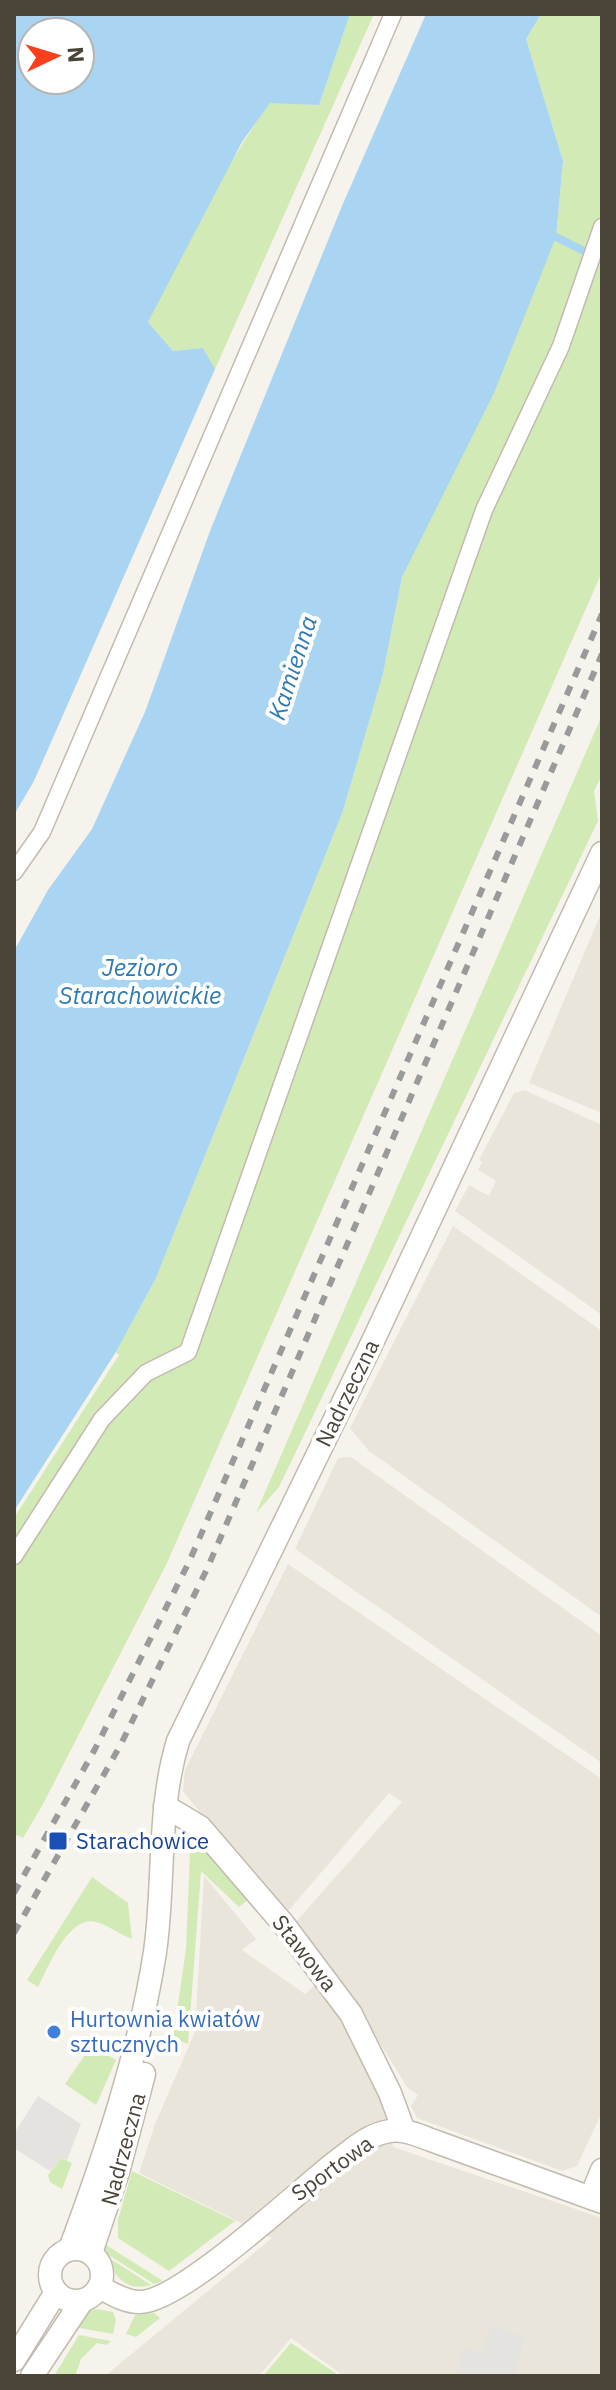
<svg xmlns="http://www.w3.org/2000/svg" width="616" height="2390" font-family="'IBM Plex Sans',sans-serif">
<rect width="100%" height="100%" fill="#f6f3ec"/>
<g fill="#eae5da">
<polygon points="602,911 602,1113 529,1083"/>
<polygon points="524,1090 602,1125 602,1315 455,1211 469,1185 489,1196 496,1181 478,1170 482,1162 479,1160 514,1093"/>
<polygon points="453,1226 602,1331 602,1617 369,1451 350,1428"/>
<polygon points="351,1457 602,1636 602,1763 295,1549 338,1458"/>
<polygon points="288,1564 602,1779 602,2112 577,2166 562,2171 417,2118 411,2106 418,2095 407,2087 354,2001 293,1925 402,1802 389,1793 284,1916 183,1791 185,1770"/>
<polygon points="204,1876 256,1939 242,1950 305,1994 315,1985 348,2029 383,2100 393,2147 602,2218 602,2376 344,2376 291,2338 259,2376 105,2376 272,2238 139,2173 155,2124 195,2032"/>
</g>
<g fill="#d2eab5">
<path d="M350 14H374L215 369 203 348 173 351 148 322C183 247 222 171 270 102L319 105Z"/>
<polygon points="541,14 602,14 602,572 167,1563 42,1806 23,1838 17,1835 14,1840 14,1518 119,1355 116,1352 156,1278 343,811 383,674 402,577 556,237 563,161 526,39"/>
<polygon points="602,715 602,775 594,791 598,821 279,1487 256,1513"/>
<polygon points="197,1843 251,1897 239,1907 201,1871 188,2044 173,2039 186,1949 190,1853"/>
<path d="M92 1877 128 1903 132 1939C121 1935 108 1925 96 1922 68 1915 48 1968 38 1987L27 1980Z"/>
<polygon points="91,2046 116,2060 96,2105 65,2084"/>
<polygon points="61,2158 72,2163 62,2189 50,2182 48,2175"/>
<polygon points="132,2171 138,2174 235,2221 169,2271 118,2238 118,2220"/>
<polygon points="103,2243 163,2281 154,2284 104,2252"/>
<path d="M106 2256 151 2285C126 2292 115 2277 106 2256Z"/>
<polygon points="96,2309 113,2312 116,2320 113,2334 74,2327 84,2313"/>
<polygon points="154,2313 160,2318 136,2337 126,2334 135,2315"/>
<polygon points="79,2335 111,2341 107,2345 97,2343 81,2359 75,2376 54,2376"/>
<polygon points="291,2343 334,2372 339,2376 263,2376"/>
</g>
<g fill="#e5e3e0">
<polygon points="38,2096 81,2124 67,2160 61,2158 50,2171 14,2148 14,2134"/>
<polygon points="490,2326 525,2337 514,2376 455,2376 463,2348 481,2353"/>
</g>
<g fill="#a9d4f2" fill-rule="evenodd">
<path d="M14 14H350L319 105 270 103 242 142 148 322 173 351 203 348 215 369 34 781 14 815ZM32 32H80V80H32Z"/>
<polygon points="426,14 541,14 526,39 563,161 556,237 494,393 402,577 383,674 343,811 156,1278 116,1352 14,1511 14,951 48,890 92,829 145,712 210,531 342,206"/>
</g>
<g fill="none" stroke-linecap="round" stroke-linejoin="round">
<g stroke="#a9d4f2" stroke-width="8">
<polyline points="556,237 582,250"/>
<polyline points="601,259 602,259"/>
</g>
<defs>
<g id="pedestrian">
<polyline points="14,872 42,832 393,14"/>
<polyline points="14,1556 102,1419 146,1373 188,1352 484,510 561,346 602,227"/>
</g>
<g id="minor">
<polyline points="165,1806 200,1827 285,1926 351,2014 390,2093 404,2131"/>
<polyline points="591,2197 602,2170"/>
<circle cx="76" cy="2275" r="26"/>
<path d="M70 2249C106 2152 139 2054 155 1952 165 1882 157 1810 178 1741L372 1343 602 853"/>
<polyline points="91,2253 118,2172 144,2074"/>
<path d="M99 2287C111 2293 125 2302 139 2302 179 2304 299 2190 337 2161 353 2149 369 2134 390 2131 404 2129 418 2135 431 2140L602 2202"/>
<polyline points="14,2360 56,2292"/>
<polyline points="32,2376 82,2301"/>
</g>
</defs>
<use href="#pedestrian" stroke="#c2bbae" stroke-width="19"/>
<use href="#minor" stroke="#c2bbae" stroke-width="25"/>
<use href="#pedestrian" stroke="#fff" stroke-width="16"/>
<use href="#minor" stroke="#fff" stroke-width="22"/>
<g stroke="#9a9a9a" stroke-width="6" stroke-dasharray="10 10" stroke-linecap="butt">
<polyline points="14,1893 95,1749 189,1562 602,614"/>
<polyline points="14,1933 120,1746 207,1569 602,654"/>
</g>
</g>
<rect fill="#1a4fb4" stroke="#fff" stroke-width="3" x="48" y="1831" width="20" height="20" rx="4"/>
<circle fill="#3f7fe0" stroke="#fff" stroke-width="3" cx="54" cy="2032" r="8"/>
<g text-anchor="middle" stroke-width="8" stroke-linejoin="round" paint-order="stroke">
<g font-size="22" fill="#4b4439" stroke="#fff">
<text transform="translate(347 1393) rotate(-64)" y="8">Nadrzeczna</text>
<text transform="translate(305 1953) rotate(52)" y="8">Stawowa</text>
<text transform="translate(123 2149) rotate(-75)" y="8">Nadrzeczna</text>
<text transform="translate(332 2168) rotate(-36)" y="8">Sportowa</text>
</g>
<g font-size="22" fill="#164399" stroke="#fff" text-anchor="start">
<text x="76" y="1849">Starachowice</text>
</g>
<g font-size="22" fill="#366cbe" stroke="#fff" text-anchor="start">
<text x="70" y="2027">Hurtownia kwiatów<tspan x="70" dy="25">sztucznych</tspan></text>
</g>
<g font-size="24" font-style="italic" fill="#2e7ab2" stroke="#fff">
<text transform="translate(293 668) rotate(-72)" y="8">Kamienna</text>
<text x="140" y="976">Jezioro<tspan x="140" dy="28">Starachowickie</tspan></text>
</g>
</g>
<rect width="616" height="2390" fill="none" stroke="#4b4439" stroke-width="32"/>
<g transform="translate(56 56) rotate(86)"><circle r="38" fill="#ffffff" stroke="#b7b4b0" stroke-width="2"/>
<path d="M0-6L14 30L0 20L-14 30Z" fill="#fc3f1d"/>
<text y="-12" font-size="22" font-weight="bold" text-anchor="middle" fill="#4b4439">N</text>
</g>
</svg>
